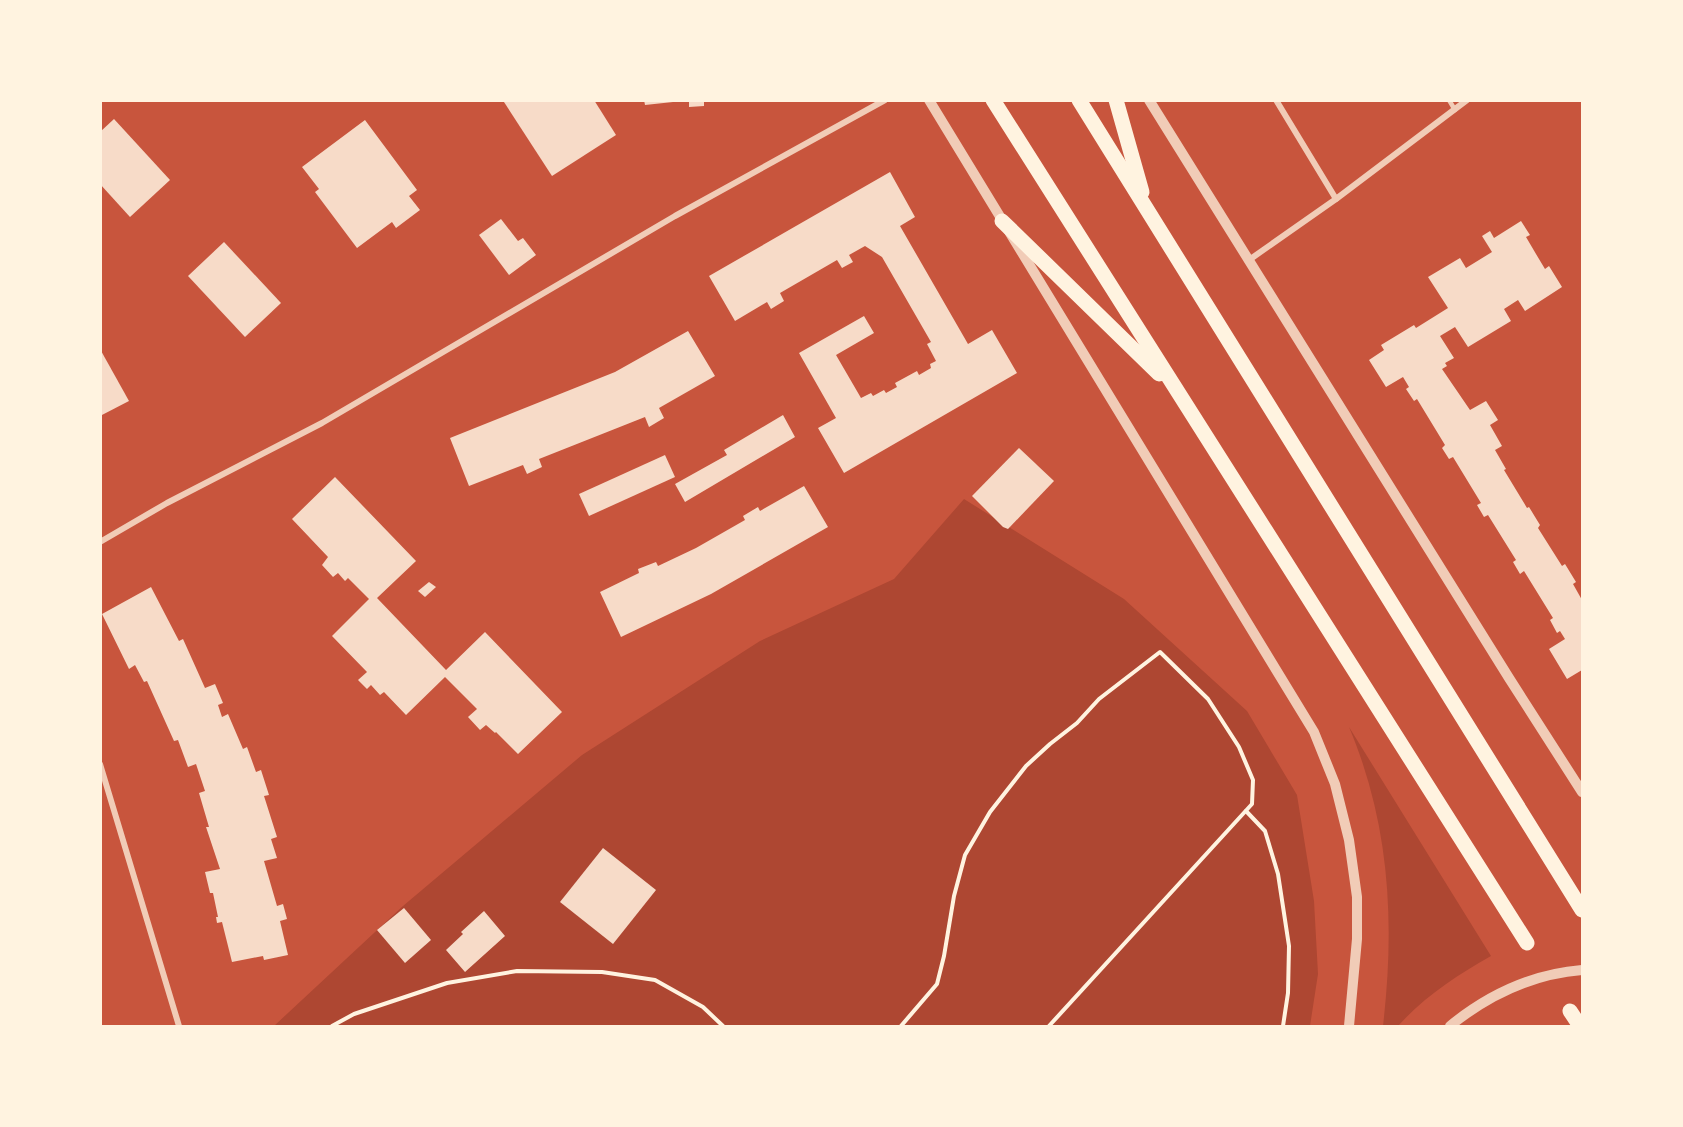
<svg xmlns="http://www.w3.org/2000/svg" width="1683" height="1127" font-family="'Sofia Sans Condensed',sans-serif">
<rect width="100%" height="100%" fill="#c8553d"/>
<g fill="#ae4732">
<polygon points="964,499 1124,599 1247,711 1297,795 1314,901 1318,974 1310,1026 274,1026 403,906 582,755 760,641 894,579"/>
<path d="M1349 727 1491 956C1456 976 1425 996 1398 1026H1383C1395 923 1390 824 1349 727Z"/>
</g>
<g fill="#f7dbc8">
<polygon points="506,100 594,100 616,135 552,176 504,102"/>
<polygon points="644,100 672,100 673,102 645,105"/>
<polygon points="689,100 704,100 704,106 689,107"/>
<polygon points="114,119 170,180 130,217 100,184 100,132"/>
<polygon points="365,120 417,190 409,196 420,210 396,228 392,222 357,248 315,192 319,189 302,167"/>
<polygon points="890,172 915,217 900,226 968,344 992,330 1017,373 844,473 818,428 836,418 799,353 864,316 874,333 836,355 861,398 871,393 873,396 884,390 886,393 897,387 895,383 917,371 919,375 931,368 930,364 936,361 927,344 931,342 882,257 865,246 849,255 853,262 842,268 837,260 780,293 784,301 771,309 767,302 735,321 709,276"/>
<polygon points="501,219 518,241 523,238 536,255 509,275 479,235"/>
<polygon points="1521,221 1530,235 1526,237 1536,254 1545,269 1549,266 1562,287 1525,311 1518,300 1504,309 1511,321 1468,347 1455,327 1440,336 1454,358 1445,363 1447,366 1442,369 1470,410 1486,401 1498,420 1490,425 1502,446 1495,450 1506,469 1504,470 1527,508 1529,507 1540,525 1538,528 1562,566 1565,564 1576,582 1573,584 1582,600 1582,670 1567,679 1549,649 1565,639 1560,631 1557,633 1550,620 1553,618 1524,571 1520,574 1513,562 1516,560 1488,515 1484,517 1477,505 1481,503 1453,457 1449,459 1442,448 1445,445 1417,399 1414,401 1406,389 1409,387 1403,377 1386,387 1369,360 1384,350 1381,345 1414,325 1416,328 1448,308 1428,277 1460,258 1466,268 1492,252 1482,236 1490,231 1494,238"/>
<polygon points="224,242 281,303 245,337 188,276"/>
<polygon points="688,331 715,376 659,408 664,418 649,427 645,417 539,459 542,467 527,474 523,465 469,486 450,438 615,372"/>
<polygon points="100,349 129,401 100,416"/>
<polygon points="783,415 795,437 685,502 675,484 727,455 724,450"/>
<polygon points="1019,448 1054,481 1008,529 1003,527 972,496"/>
<polygon points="665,455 675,477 589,516 579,494"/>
<polygon points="335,477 416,561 377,598 446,670 485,632 562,712 518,754 496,732 495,733 486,725 480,730 468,717 477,709 445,677 406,715 384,692 380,695 371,685 367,689 358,680 367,672 332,636 369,599 348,578 345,581 338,573 333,577 322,565 328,557 292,519"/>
<polygon points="804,486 828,527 711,594 621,637 600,592 639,573 638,569 656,562 658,566 696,548 745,520 743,516 758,507 760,511"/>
<polygon points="429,582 436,587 425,597 418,591"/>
<polygon points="151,587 179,641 183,639 205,688 215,684 223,703 218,705 222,717 228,714 243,749 247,747 256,772 261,770 269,795 264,796 277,837 271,839 277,858 264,861 277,906 283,904 287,919 280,921 288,955 264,960 263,956 232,962 222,922 217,923 216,917 218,917 213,893 210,893 205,872 220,869 206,827 209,827 199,793 205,791 196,764 188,767 178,740 174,741 147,681 144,682 135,665 129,669 102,614"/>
<polygon points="603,848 656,890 613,944 560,902"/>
<polygon points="404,908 431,940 405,963 377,930"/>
<polygon points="484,911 505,936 465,972 446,950 463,934 461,932"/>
</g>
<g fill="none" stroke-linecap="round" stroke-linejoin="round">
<g stroke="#fff3e0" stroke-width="4">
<polyline points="1246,811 1265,831 1278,874 1289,946 1288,993 1283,1026"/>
<polyline points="332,1026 354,1014 447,983 517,971 602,972 655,980 703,1007 723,1026"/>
<polyline points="901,1026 937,984 944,956 954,896 965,855 990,812 1026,766 1050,744 1077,723 1099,699 1160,652 1208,699 1239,747 1253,780 1252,804 1049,1026"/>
</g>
<polyline stroke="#f1ccb7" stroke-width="4.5" points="1449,100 1455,110"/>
<g stroke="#f1ccb7" stroke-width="6">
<polyline points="1276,100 1336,199"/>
<polyline points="1249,260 1336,199 1467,100"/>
<polyline points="100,542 167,503 322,423 675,216 885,100"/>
<polyline points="100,764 179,1026"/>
</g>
<g stroke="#f1ccb7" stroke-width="10">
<polyline points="929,100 1314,732 1335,784 1349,840 1357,897 1357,939 1349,1026"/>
<polyline points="1149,100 1509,678 1582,792"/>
<path d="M1450 1026C1488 995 1533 974 1582 970"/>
</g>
<g stroke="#fff3e0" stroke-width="15">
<polyline points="993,100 1527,943"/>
<polyline points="1079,100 1582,910"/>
<polyline points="1116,100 1142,192"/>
<polyline points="1002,221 1159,374"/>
<polyline points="1570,1011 1580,1026"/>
</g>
</g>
<rect width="1683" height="1127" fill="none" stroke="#fff3e0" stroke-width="204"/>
</svg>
